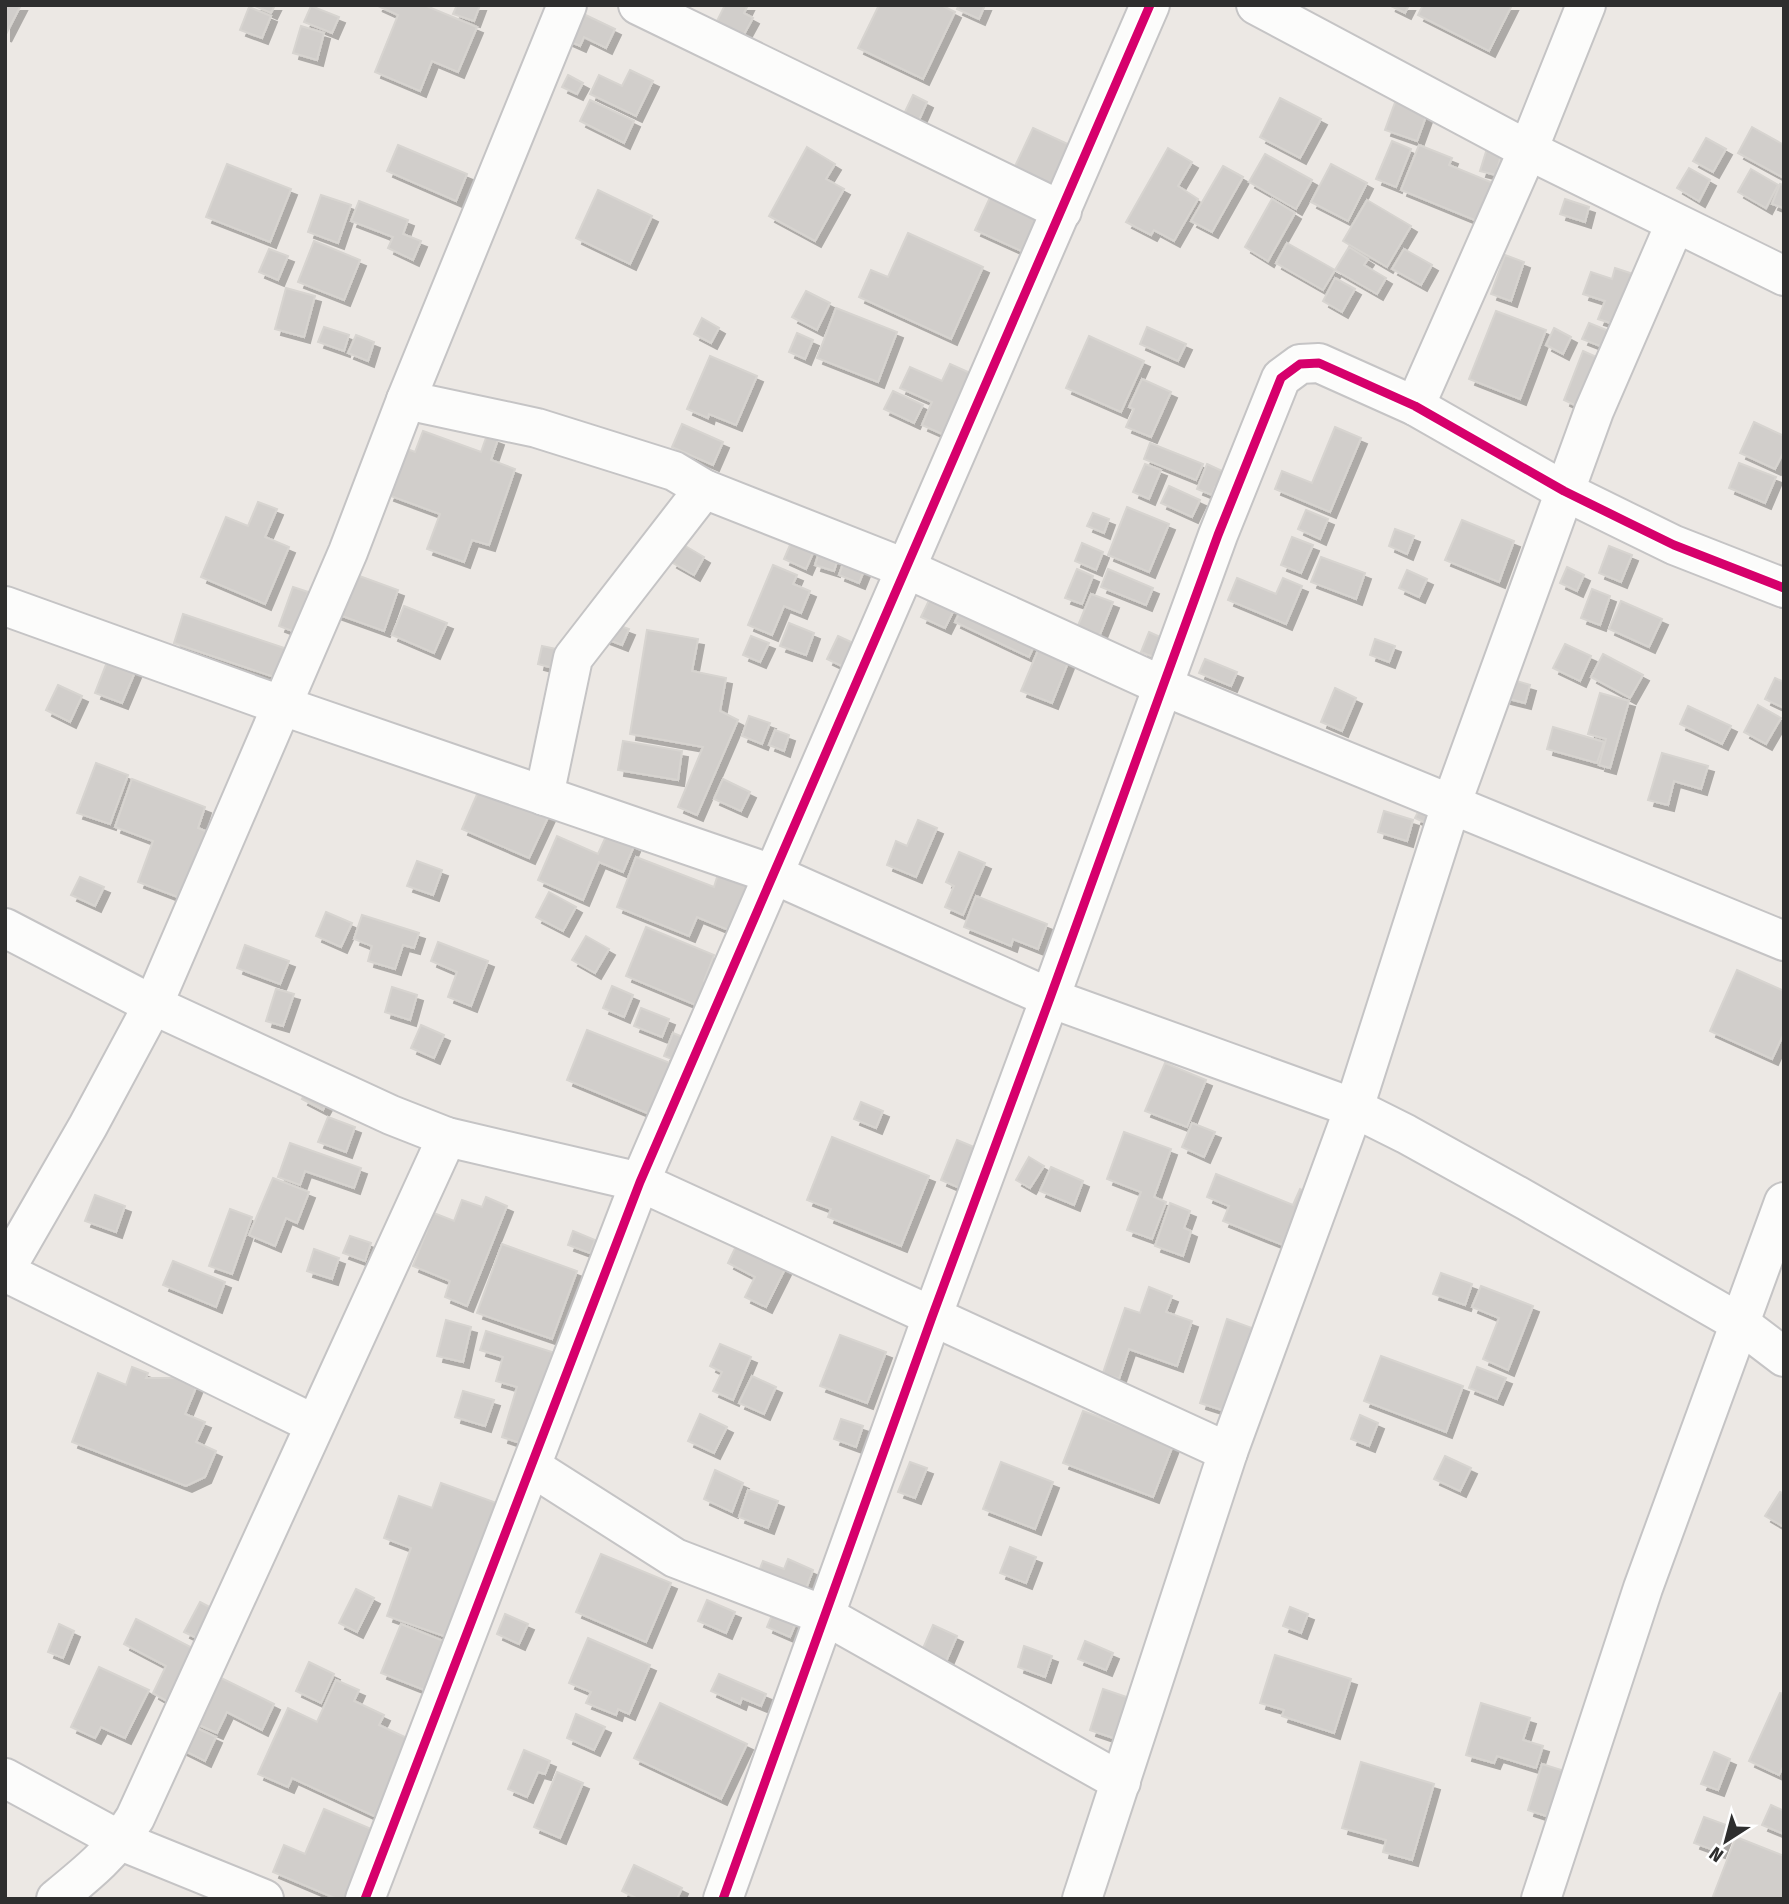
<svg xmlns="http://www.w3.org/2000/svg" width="1789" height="1904" font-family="'Fira Sans Condensed',sans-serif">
<defs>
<filter id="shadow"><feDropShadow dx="6" dy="6" stdDeviation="0" flood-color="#0004"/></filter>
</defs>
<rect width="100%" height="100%" fill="#ece8e4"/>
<g fill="#d1cecb" stroke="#d7d4d0" stroke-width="2" filter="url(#shadow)">
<polygon points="5,5 21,5 5,36"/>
<polygon points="253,5 275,5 271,13"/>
<polygon points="376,5 424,5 477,27 458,72 432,61 420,91 375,72 398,15"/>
<polygon points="457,5 480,5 474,21 453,14"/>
<polygon points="725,5 748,5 744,13 753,18 742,38 715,25"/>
<polygon points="879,5 941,5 955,12 923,79 858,48"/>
<polygon points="959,5 985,5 979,19 957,9"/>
<polygon points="1389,5 1409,5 1405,13"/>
<polygon points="1423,5 1512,5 1489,51 1418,15"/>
<polygon points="311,6 339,17 332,33 304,22"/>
<polygon points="249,7 271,16 262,38 240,30"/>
<polygon points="573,9 615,29 606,48 584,37 580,46 560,37"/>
<polygon points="301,26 324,33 317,60 293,53"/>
<polygon points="630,70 653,81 636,116 590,94 599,75 622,86"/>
<polygon points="568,75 583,83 577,94 562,87"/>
<polygon points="913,95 927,102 916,127 901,120"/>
<polygon points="1397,97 1429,108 1417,141 1385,130"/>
<polygon points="1280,98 1321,119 1300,158 1260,137"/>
<polygon points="590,100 634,121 624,143 580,121"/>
<polygon points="1752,127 1784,145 1784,178 1738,153"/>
<polygon points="1033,128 1072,146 1049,197 1009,179"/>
<polygon points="1706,138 1726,149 1713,172 1693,161"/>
<polygon points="1392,141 1411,149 1396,187 1376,179"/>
<polygon points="1489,142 1503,146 1496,175 1480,171"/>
<polygon points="398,145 467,174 456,201 387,171"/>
<polygon points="1419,145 1452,158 1449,165 1493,183 1477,221 1401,190"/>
<polygon points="807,147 835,164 826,179 844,189 815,241 769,216"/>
<polygon points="1168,148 1192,162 1178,186 1198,199 1174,241 1154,230 1151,235 1126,222"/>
<polygon points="1265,154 1312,180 1296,209 1249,182"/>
<polygon points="227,164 291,189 270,242 206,217"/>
<polygon points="1331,164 1367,183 1348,221 1311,202"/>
<polygon points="1223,166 1243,177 1212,232 1191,221"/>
<polygon points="1689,168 1710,180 1699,201 1677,188"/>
<polygon points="1751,169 1778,185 1766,208 1738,192"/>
<polygon points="1780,184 1784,185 1784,208 1772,204"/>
<polygon points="598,190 652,216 630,264 576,238"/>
<polygon points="992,193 1042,216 1026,253 975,230"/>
<polygon points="321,195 351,205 338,243 308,232"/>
<polygon points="1272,199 1295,213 1268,261 1245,247"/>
<polygon points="1565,199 1589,207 1585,222 1560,214"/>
<polygon points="1367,200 1411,226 1387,267 1343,241"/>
<polygon points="359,201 408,220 403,234 421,241 413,260 388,248 393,237 351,221"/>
<polygon points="908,233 983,267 951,339 859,297 871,270 888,277"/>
<polygon points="314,241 360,260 344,300 298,282"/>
<polygon points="1287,243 1335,270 1323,290 1276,263"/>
<polygon points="1349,247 1368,259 1364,265 1386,278 1377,294 1335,270"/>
<polygon points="269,249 288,256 278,280 259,272"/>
<polygon points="1404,249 1432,265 1421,285 1392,269"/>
<polygon points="1505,255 1524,262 1511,301 1491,294"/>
<polygon points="1615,268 1636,275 1620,326 1598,319 1605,301 1583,294 1591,272 1612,279"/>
<polygon points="1335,278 1355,289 1342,312 1323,301"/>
<polygon points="286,288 315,296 304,337 275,329"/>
<polygon points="806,291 830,303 817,330 792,317"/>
<polygon points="836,308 897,332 878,382 817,358"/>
<polygon points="1496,311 1546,330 1520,399 1469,379"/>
<polygon points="702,318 719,328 711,343 694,334"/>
<polygon points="1589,323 1619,335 1613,351 1582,339"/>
<polygon points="324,327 349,335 344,351 318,342"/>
<polygon points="1147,327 1186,344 1178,361 1140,344"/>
<polygon points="1554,328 1571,337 1563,354 1546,345"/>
<polygon points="797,333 813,340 805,359 789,352"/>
<polygon points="356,335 374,342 368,361 348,353"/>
<polygon points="1089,336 1144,361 1121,412 1066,388"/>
<polygon points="1583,351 1601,359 1581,408 1564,400"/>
<polygon points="710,356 757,376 736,425 709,414 708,418 687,409"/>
<polygon points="950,364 988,381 960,442 922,425 932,402 900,388 910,367 942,381"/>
<polygon points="1142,379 1171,392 1151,437 1126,427 1134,409 1129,407"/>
<polygon points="893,391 923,405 914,423 884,409"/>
<polygon points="1754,422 1784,436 1784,451 1775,469 1740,453"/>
<polygon points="682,424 723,442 713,465 672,447"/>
<polygon points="1335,427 1361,438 1330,512 1275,489 1282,471 1312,483"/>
<polygon points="423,431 481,452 487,435 498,439 491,460 515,469 489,545 472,540 464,562 427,549 440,514 388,495 405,448 415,452"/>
<polygon points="1150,443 1203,464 1196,480 1144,459"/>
<polygon points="1739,463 1776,477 1765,503 1729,488"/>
<polygon points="1145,464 1161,470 1149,499 1133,492"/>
<polygon points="1207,464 1235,477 1228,493 1215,487 1212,495 1197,489"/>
<polygon points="1169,486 1200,500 1192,517 1161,503"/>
<polygon points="258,502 277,509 265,537 289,547 265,604 201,577 226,517 248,526"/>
<polygon points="1127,507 1169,524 1149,572 1108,555"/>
<polygon points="1306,510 1328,519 1320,539 1298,529"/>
<polygon points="1093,513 1109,519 1104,533 1087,526"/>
<polygon points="1462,520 1514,541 1499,582 1445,560"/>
<polygon points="1395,529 1414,536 1407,554 1389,546"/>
<polygon points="795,533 817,544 806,569 784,559"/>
<polygon points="1292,537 1313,545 1301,573 1281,565"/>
<polygon points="1082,543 1103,552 1096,570 1075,561"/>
<polygon points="682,544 704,557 694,575 671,562"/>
<polygon points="821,546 840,552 834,571 815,565"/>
<polygon points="1609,546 1632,555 1621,582 1599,573"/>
<polygon points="846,555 867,563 859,583 839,575"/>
<polygon points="1321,557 1365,573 1356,599 1311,582"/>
<polygon points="773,565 797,575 793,584 810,591 801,613 784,606 772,635 748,625"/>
<polygon points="1567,567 1584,575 1577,591 1560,583"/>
<polygon points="1077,569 1093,576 1082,604 1065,598"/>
<polygon points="1108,569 1153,588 1146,605 1101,587"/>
<polygon points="343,570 398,590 384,631 328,611"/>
<polygon points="1407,570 1427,579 1419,597 1399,588"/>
<polygon points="1237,578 1276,594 1283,578 1302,586 1286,624 1228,600"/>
<polygon points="293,587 308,592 295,632 279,626"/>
<polygon points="1592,589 1610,596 1600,625 1581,618"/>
<polygon points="1091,594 1113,602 1099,637 1077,628"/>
<polygon points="931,596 955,608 945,628 921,617"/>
<polygon points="1621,601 1662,619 1649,647 1609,629"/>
<polygon points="964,603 1038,637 1029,657 955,622"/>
<polygon points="404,606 447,623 434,653 392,635"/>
<polygon points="183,614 287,649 277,678 174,643"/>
<polygon points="607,621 629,629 622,645 601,637"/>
<polygon points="789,623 814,633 806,655 780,646"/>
<polygon points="647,630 698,639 692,671 726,678 720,711 738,720 697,815 678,807 703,747 630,734"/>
<polygon points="1149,632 1169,641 1161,660 1141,652"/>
<polygon points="751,636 769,643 760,662 743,655"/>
<polygon points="838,636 862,647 850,670 827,659"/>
<polygon points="1375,639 1395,646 1389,662 1370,655"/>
<polygon points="1041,643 1071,655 1052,703 1021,691"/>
<polygon points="1565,644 1591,656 1580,681 1553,668"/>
<polygon points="542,646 561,650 557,669 538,664"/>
<polygon points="112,649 140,660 122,703 95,693"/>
<polygon points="1603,654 1643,675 1630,698 1591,677"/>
<polygon points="1205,659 1237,672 1231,686 1199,673"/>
<polygon points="1775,678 1784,682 1784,708 1765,699"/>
<polygon points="1510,679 1530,685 1525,703 1505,698"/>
<polygon points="58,685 82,696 70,722 46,710"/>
<polygon points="1335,688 1356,698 1342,731 1321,722"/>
<polygon points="1600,693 1629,701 1610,768 1599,765 1606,739 1588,734"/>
<polygon points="1758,705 1781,718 1766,744 1744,732"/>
<polygon points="1688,706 1731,726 1722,744 1680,724"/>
<polygon points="749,716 770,723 762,744 742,736"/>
<polygon points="1553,727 1604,742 1597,763 1547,749"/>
<polygon points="775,730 789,735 784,751 769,745"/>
<polygon points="623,741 682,751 678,780 618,770"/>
<polygon points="1662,753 1708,766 1701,789 1674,781 1668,805 1648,800"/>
<polygon points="96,763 128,775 110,824 77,813"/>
<polygon points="132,779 205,807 198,828 213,834 188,901 138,882 153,841 115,827"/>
<polygon points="723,779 750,792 741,811 714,799"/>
<polygon points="482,783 550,813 529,858 462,829"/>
<polygon points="1424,800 1432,826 1415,818"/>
<polygon points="1384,811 1413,820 1407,841 1378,832"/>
<polygon points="918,820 937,828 916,877 887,865 896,841 907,846"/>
<polygon points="607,834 634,846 623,872 599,862 583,900 538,880 557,836 598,854"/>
<polygon points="959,852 985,863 963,915 945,907 954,886 946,882"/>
<polygon points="636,857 714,887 718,874 760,891 743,936 697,917 689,936 617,907"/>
<polygon points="417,861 442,870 433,895 407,886"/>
<polygon points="80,877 104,887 95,906 71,895"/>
<polygon points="549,892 576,907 563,931 536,917"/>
<polygon points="976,896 1047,924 1038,949 1013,939 1011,946 964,927"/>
<polygon points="326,912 352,923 341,947 316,936"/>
<polygon points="362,915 419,933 414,948 403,945 395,969 368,961 372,946 354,939"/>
<polygon points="646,927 714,955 704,981 713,985 703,1008 626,976"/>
<polygon points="586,936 609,949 595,973 572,960"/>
<polygon points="438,942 488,961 471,1006 448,997 457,972 431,961"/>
<polygon points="245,945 289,961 280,984 237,968"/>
<polygon points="1737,970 1784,991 1784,1033 1772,1059 1710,1031"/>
<polygon points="612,986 633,995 624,1017 603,1008"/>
<polygon points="392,987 417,995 410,1020 385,1012"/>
<polygon points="276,989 294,994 283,1026 266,1021"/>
<polygon points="641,1008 669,1019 662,1037 634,1026"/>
<polygon points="421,1025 444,1035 434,1058 411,1048"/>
<polygon points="587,1030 685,1069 664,1120 567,1080"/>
<polygon points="673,1033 698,1043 690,1066 664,1056"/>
<polygon points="1165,1063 1206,1080 1187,1127 1145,1111"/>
<polygon points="309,1085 331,1095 323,1110 302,1099"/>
<polygon points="861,1102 883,1111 876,1128 854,1119"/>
<polygon points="328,1117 355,1127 346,1152 318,1142"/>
<polygon points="1192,1123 1215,1132 1204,1157 1182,1147"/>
<polygon points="1124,1132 1171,1149 1154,1197 1166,1202 1152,1239 1127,1230 1141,1192 1107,1179"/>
<polygon points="832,1137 929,1176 901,1246 828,1217 831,1209 807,1200"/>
<polygon points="957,1140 979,1149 962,1189 941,1180"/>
<polygon points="290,1143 361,1168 354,1188 305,1171 300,1185 278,1177"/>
<polygon points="1029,1157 1044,1166 1030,1188 1016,1180"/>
<polygon points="1051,1167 1083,1181 1074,1205 1040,1191"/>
<polygon points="1216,1174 1293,1205 1300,1189 1315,1196 1293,1249 1223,1221 1229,1206 1207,1197"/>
<polygon points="273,1178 309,1192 297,1223 286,1218 275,1246 249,1235"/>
<polygon points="95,1195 125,1206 116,1232 85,1221"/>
<polygon points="486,1197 507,1206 467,1306 445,1297 450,1281 413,1266 434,1213 454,1221 462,1200 482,1207"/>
<polygon points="1170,1203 1190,1211 1184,1228 1191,1231 1183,1256 1155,1246"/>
<polygon points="230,1209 252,1217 232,1274 209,1266"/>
<polygon points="573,1231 595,1240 590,1253 568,1245"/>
<polygon points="350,1236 371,1243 365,1261 343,1253"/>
<polygon points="502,1244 577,1271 552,1339 477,1313"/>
<polygon points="736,1246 785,1269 766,1307 745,1297 755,1277 728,1263"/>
<polygon points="314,1249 339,1258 332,1279 307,1271"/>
<polygon points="173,1261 225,1282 216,1307 163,1285"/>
<polygon points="1441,1273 1472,1284 1465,1305 1433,1294"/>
<polygon points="1481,1286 1533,1306 1508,1370 1483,1359 1499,1318 1472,1307"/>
<polygon points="1149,1287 1172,1296 1166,1312 1192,1321 1177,1366 1129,1349 1119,1379 1103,1373 1125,1308 1140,1313"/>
<polygon points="1227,1319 1252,1328 1225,1411 1200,1403"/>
<polygon points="446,1320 471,1327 463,1362 437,1356"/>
<polygon points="486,1331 561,1355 532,1447 502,1437 517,1387 496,1381 503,1357 480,1350"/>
<polygon points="840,1335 886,1352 867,1403 820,1386"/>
<polygon points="720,1344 751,1357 733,1400 713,1391 722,1372 710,1366"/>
<polygon points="1381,1356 1463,1386 1446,1432 1364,1401"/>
<polygon points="132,1367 148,1373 146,1378 178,1378 197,1385 185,1414 205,1422 196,1442 216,1451 205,1477 186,1486 72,1442 98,1373 126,1385"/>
<polygon points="1477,1367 1506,1378 1497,1399 1469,1388"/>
<polygon points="752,1376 776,1387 764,1414 739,1403"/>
<polygon points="463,1391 494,1400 485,1426 455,1417"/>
<polygon points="1083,1411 1173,1445 1153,1497 1063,1463"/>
<polygon points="700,1414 727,1427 714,1453 688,1441"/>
<polygon points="1360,1415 1378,1423 1369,1446 1351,1439"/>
<polygon points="841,1419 863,1426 856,1447 834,1439"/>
<polygon points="1445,1456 1471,1468 1460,1491 1434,1479"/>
<polygon points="910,1462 927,1468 915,1498 898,1492"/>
<polygon points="1001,1462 1053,1482 1035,1529 983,1509"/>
<polygon points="715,1470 743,1483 732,1512 704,1499"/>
<polygon points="441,1483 505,1506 458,1641 387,1616 411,1548 384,1538 399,1496 432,1508"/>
<polygon points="748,1490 778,1501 768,1528 739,1517"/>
<polygon points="1780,1492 1784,1494 1784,1527 1765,1516"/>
<polygon points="1010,1547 1036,1557 1026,1583 1000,1573"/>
<polygon points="601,1554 671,1583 646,1642 576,1612"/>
<polygon points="788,1559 813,1570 802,1600 755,1581 763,1561 784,1569"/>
<polygon points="356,1589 374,1598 357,1632 339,1623"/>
<polygon points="707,1600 735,1612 726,1633 698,1621"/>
<polygon points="200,1602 219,1612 205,1642 184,1632"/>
<polygon points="1290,1607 1308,1614 1301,1633 1283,1626"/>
<polygon points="774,1610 797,1620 790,1637 767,1627"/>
<polygon points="505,1614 528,1624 519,1644 497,1634"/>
<polygon points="136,1619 200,1652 174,1705 153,1693 166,1666 124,1644"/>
<polygon points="59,1624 74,1631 63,1658 48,1652"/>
<polygon points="401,1624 456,1646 437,1695 381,1673"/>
<polygon points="933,1625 957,1636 945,1664 921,1653"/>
<polygon points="588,1638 650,1665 629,1714 618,1709 616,1715 586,1703 591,1692 569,1683"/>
<polygon points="1085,1641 1113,1653 1106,1670 1078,1659"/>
<polygon points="1024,1646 1052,1656 1045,1677 1018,1667"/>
<polygon points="1275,1655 1351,1679 1334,1733 1282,1716 1284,1710 1260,1703"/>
<polygon points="309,1662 334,1674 321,1703 296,1691"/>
<polygon points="99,1667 149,1690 125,1738 101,1727 95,1738 71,1727"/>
<polygon points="719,1674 766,1694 761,1706 742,1698 740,1704 711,1691"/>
<polygon points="217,1676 274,1704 262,1730 227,1712 217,1733 194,1723"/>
<polygon points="336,1680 359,1690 354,1701 384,1715 379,1725 422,1745 387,1822 292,1778 288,1787 258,1774 288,1708 317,1722"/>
<polygon points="1103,1689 1138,1701 1125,1742 1090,1730"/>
<polygon points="1780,1693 1784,1694 1784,1765 1779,1775 1749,1761"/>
<polygon points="660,1703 747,1744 721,1799 634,1758"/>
<polygon points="1481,1703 1530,1718 1523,1740 1543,1746 1536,1768 1497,1756 1494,1763 1466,1755"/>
<polygon points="576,1714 605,1727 594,1750 567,1738"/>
<polygon points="190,1725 216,1737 205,1761 179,1748"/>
<polygon points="524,1750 550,1761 545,1774 538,1772 527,1797 508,1789"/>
<polygon points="1714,1752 1730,1759 1718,1790 1701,1784"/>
<polygon points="1361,1762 1434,1784 1412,1860 1383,1852 1386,1840 1342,1828"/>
<polygon points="1542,1764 1564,1771 1549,1817 1528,1810"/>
<polygon points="557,1772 583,1783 560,1838 534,1827"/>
<polygon points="1771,1805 1784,1811 1784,1834 1762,1825"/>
<polygon points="324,1809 376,1831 347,1899 337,1899 273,1872 284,1845 305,1854"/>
<polygon points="1704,1817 1729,1826 1719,1852 1694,1843"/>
<polygon points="1736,1837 1784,1856 1784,1899 1712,1899"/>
<polygon points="634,1865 682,1888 677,1899 638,1899 622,1891"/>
</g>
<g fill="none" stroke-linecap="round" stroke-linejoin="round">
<defs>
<g id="minor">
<polyline points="638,5 1062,211"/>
<polyline points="1256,5 1528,150 1784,276"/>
<polyline points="406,400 537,428 674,471 704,489 907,569 1163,686 1784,941"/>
<polyline points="1415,406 1528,150 1586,5"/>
<polyline points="5,606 283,706 775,875 1050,998 1354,1108 1406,1134 1527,1201 1738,1322 1784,1357"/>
<polyline points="544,796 573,658 704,489"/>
<polyline points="5,928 153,1005 391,1115 447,1137 640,1182 1228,1452"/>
<polyline points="5,1270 88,1126 153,1005 348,552 406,400 567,5"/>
<polyline points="5,1272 314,1424"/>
<polyline points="532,1467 675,1558 826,1616 1121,1782"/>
<polyline points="5,1778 121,1841 264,1899"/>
<path d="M56 1899C88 1873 113 1853 135 1818L447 1137"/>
<polyline points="365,1899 640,1182 1150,5"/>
<polyline points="723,1899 932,1317 1050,998 1163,686 1218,535 1281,378 1300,364 1319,363 1415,406 1564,491 1629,523 1674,545 1784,588"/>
<polyline points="1082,1899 1228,1452 1354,1108 1451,805 1594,411 1675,224"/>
<polyline points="1541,1899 1643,1588 1784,1202"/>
</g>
</defs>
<use href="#minor" stroke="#c5c4c5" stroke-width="42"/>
<use href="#minor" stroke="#fcfcfb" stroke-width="38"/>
<defs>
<g id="cycleway">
<polyline points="365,1899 640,1182 1150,5"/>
<polyline points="723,1899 932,1317 1050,998 1163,686 1218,535 1281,378 1300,364 1319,363 1415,406 1564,491 1629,523 1674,545 1784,588"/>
</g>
</defs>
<use href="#cycleway" stroke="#fff" stroke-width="13"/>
<use href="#cycleway" stroke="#d6006c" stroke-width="9"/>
</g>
<rect width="1789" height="1904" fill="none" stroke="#2e2e2e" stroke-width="14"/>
<g transform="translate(1726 1841) rotate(216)" stroke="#ffffff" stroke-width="5" paint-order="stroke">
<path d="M0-5L12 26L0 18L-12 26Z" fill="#2e2e2e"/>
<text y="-10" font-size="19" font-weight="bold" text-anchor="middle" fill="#2e2e2e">N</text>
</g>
</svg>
